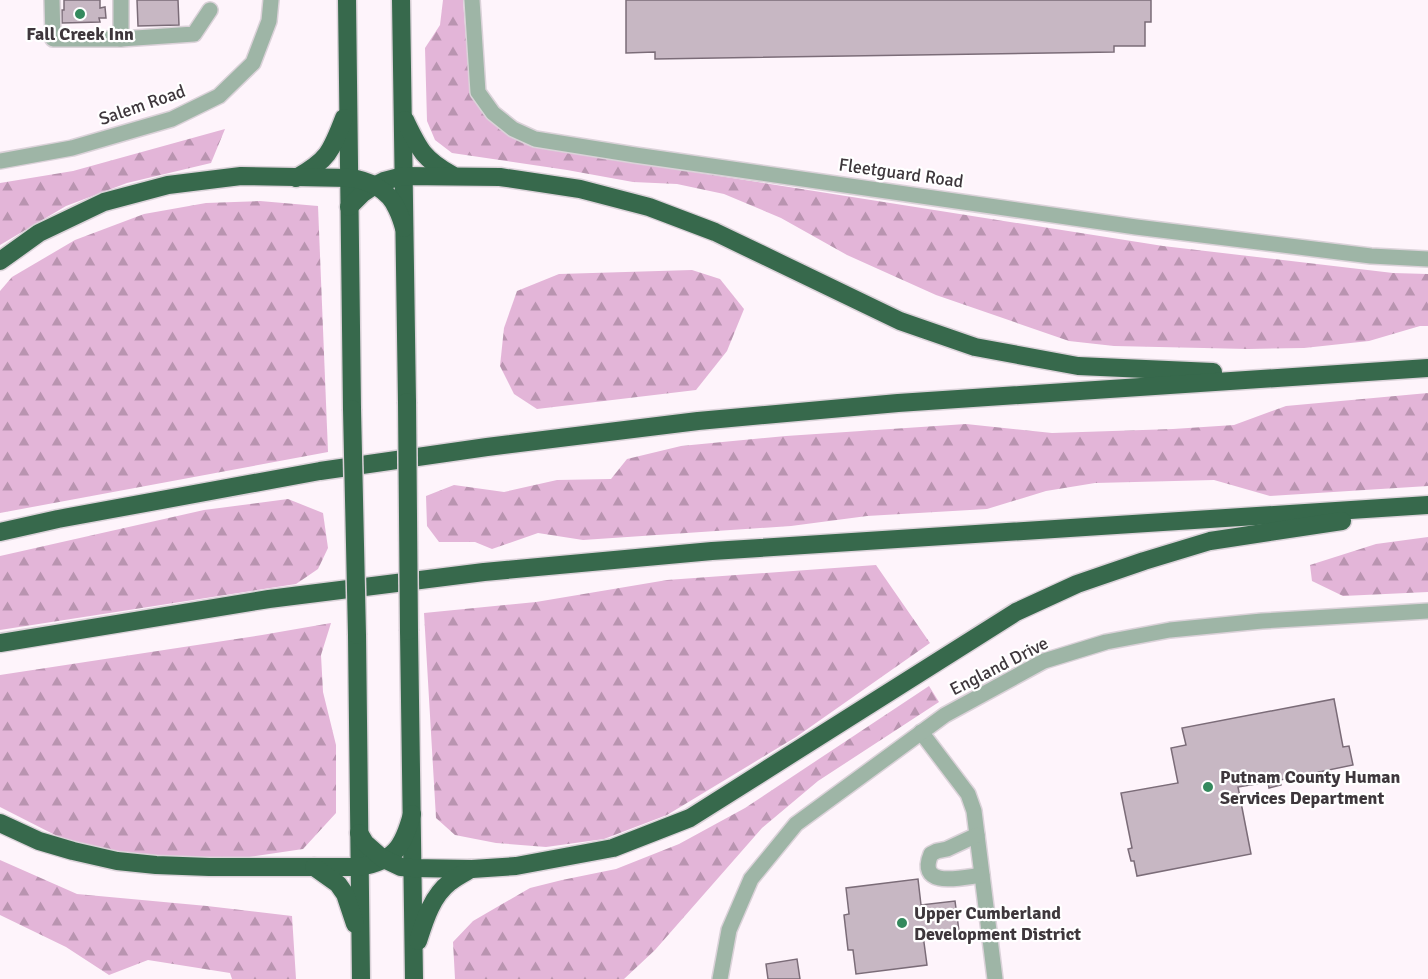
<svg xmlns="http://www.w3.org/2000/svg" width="1428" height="979" font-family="Signika,sans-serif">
<defs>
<pattern id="forest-firs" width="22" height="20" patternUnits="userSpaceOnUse" patternTransform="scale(1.5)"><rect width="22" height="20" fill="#e3b5d8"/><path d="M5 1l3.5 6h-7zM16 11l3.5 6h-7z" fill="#b994b0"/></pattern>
</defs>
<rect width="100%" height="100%" fill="#fef4fb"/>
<g fill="url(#forest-firs)">
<polygon points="443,0 463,0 470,90 481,111 501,130 531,145 573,153 1163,246 1393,273 1428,274 1428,326 1420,326 1369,341 1304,348 1248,349 1114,346 1069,341 936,295 847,255 781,218 724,194 677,184 633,182 567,170 452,153 435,140 427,121 425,48 440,25"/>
<polygon points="225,129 211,163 127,183 66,206 0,245 0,183 73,171"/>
<polygon points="260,201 318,206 328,452 0,513 0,291 12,277 75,240 144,214 206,203"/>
<polygon points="692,270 720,279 744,309 727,351 696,390 537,409 514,394 500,366 504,328 517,291 559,274"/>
<polygon points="1428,393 1428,486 1270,496 1214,480 1095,483 1046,491 987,509 867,516 791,526 583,540 538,533 492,549 475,542 439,542 427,526 426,496 454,485 504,492 557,480 611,479 627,459 681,446 786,436 966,424 1052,433 1173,429 1234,425 1286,406"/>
<polygon points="288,499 323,513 328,548 318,569 296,584 0,630 0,556 204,510"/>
<polygon points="1428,537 1428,592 1343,596 1312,581 1310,565 1376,544"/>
<polygon points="876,565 930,643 796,737 667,815 604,839 546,847 496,843 455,835 436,818 424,613 536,602 667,580"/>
<polygon points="331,623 321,655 323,692 336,745 336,813 303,849 223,861 154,860 100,851 57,836 0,807 0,675 262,635"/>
<polygon points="929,686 939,702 818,781 762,828 655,950 624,979 455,979 453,942 473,921 530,888 562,880 616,869 679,844 745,808"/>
<polygon points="0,860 77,894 207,906 292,916 296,979 232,979 230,973 148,960 109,975 66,947 0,915"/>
</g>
<g fill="#c7b7c3" stroke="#7b6c78" stroke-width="1.5">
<polygon points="64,0 100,0 100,8 105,7 106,18 99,18 100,22 62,23 62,10 64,10"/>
<polygon points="137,0 178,0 179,25 138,26"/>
<polygon points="626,0 1151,0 1151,22 1145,22 1145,46 1114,46 1114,52 655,59 655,52 626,53"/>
<polygon points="1334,699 1343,747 1349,746 1353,765 1280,780 1281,785 1269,788 1268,782 1238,787 1251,854 1137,876 1134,861 1131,861 1128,849 1132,848 1121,793 1178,783 1171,748 1186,745 1182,728"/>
<polygon points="918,879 921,905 955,901 959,931 923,935 927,965 856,974 853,950 848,950 844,915 849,914 846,888"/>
<polygon points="797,959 800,979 768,979 766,964"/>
</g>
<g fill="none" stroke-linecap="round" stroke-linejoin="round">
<defs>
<g id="minor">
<polyline points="52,0 53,39 121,39 121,0"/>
<polyline points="472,0 478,92 493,113 513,129 535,139 635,155 1136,227 1371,256 1428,259"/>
<polyline points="121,39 194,34 210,10"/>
<polyline points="0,161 72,148 172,119 219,96 253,63 269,21 271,0"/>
<polyline points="921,732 968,794 974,811 995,979"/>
<path d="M977 835 947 849 937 851 931 854C916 890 964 877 982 875"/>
<polyline points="720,979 729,930 751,879 796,824 945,715 1044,661 1106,642 1170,630 1262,621 1428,611"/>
</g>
<g id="highway">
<polyline points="347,0 352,409"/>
<polyline points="401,0 407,402"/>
<path d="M405 120C419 149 423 159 452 175"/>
<path d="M296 178C328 160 331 152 344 118"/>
<polyline points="349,207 363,193 372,187 384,181 403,176 500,177 580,189 649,207 715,232 900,321 975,347 1078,366 1213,372"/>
<path d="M0 261 39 233 104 202 168 185 241 176 349 178C369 180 389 190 397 209 400 215 402 221 404 228"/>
<polyline points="0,532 58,519 320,471 487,447 698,421 898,403 1428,368"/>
<polyline points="409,631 414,979"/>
<polyline points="357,635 361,979"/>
<polyline points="0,643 269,599 484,572 712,551 1428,505"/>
<path d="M0 823 39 841 73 851 117 861 156 865 209 867H359C394 861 403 848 412 814"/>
<polyline points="359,833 365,843 382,858 401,867 412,868 472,869 516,866 613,848 690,818 1016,612 1077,584 1144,561 1210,541 1342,521"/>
<polyline points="314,867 338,884 345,894 355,924"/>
<path d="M418 941C425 919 432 896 450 882 456 877 464 873 471 869"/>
</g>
</defs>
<use href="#minor" stroke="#dbd2d9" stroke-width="18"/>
<use href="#highway" stroke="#dbd2d9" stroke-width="21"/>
<use href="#minor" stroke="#9eb5a6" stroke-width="15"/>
<use href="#highway" stroke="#37694c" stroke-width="18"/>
<defs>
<g id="highway-bridge">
<polyline points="407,402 409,631"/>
<polyline points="352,409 357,635"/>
</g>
</defs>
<use href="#highway-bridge" stroke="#dbd2d9" stroke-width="21" stroke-linecap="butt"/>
<use href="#highway-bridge" stroke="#37694c" stroke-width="18"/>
</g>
<g fill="#34895d" stroke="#fff" stroke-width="2">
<circle cx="80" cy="14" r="6"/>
<circle cx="1208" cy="787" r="6"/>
<circle cx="902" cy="923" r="6"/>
</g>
<g text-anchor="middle" stroke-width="4.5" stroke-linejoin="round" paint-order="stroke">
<g font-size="18" font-weight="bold" fill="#3e373c" stroke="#fff" text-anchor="start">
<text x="80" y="40" text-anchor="middle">Fall Creek Inn</text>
<text x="1220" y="783">Putnam County Human<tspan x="1220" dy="21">Services Department</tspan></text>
<text x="914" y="919">Upper Cumberland<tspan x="914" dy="21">Development District</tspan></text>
</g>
<g font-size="18" fill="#3e373c" stroke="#fff">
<text transform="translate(142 105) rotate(-19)" y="6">Salem Road</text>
<text transform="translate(901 173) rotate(8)" y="6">Fleetguard Road</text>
<text transform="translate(999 666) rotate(-27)" y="6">England Drive</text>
</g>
</g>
</svg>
